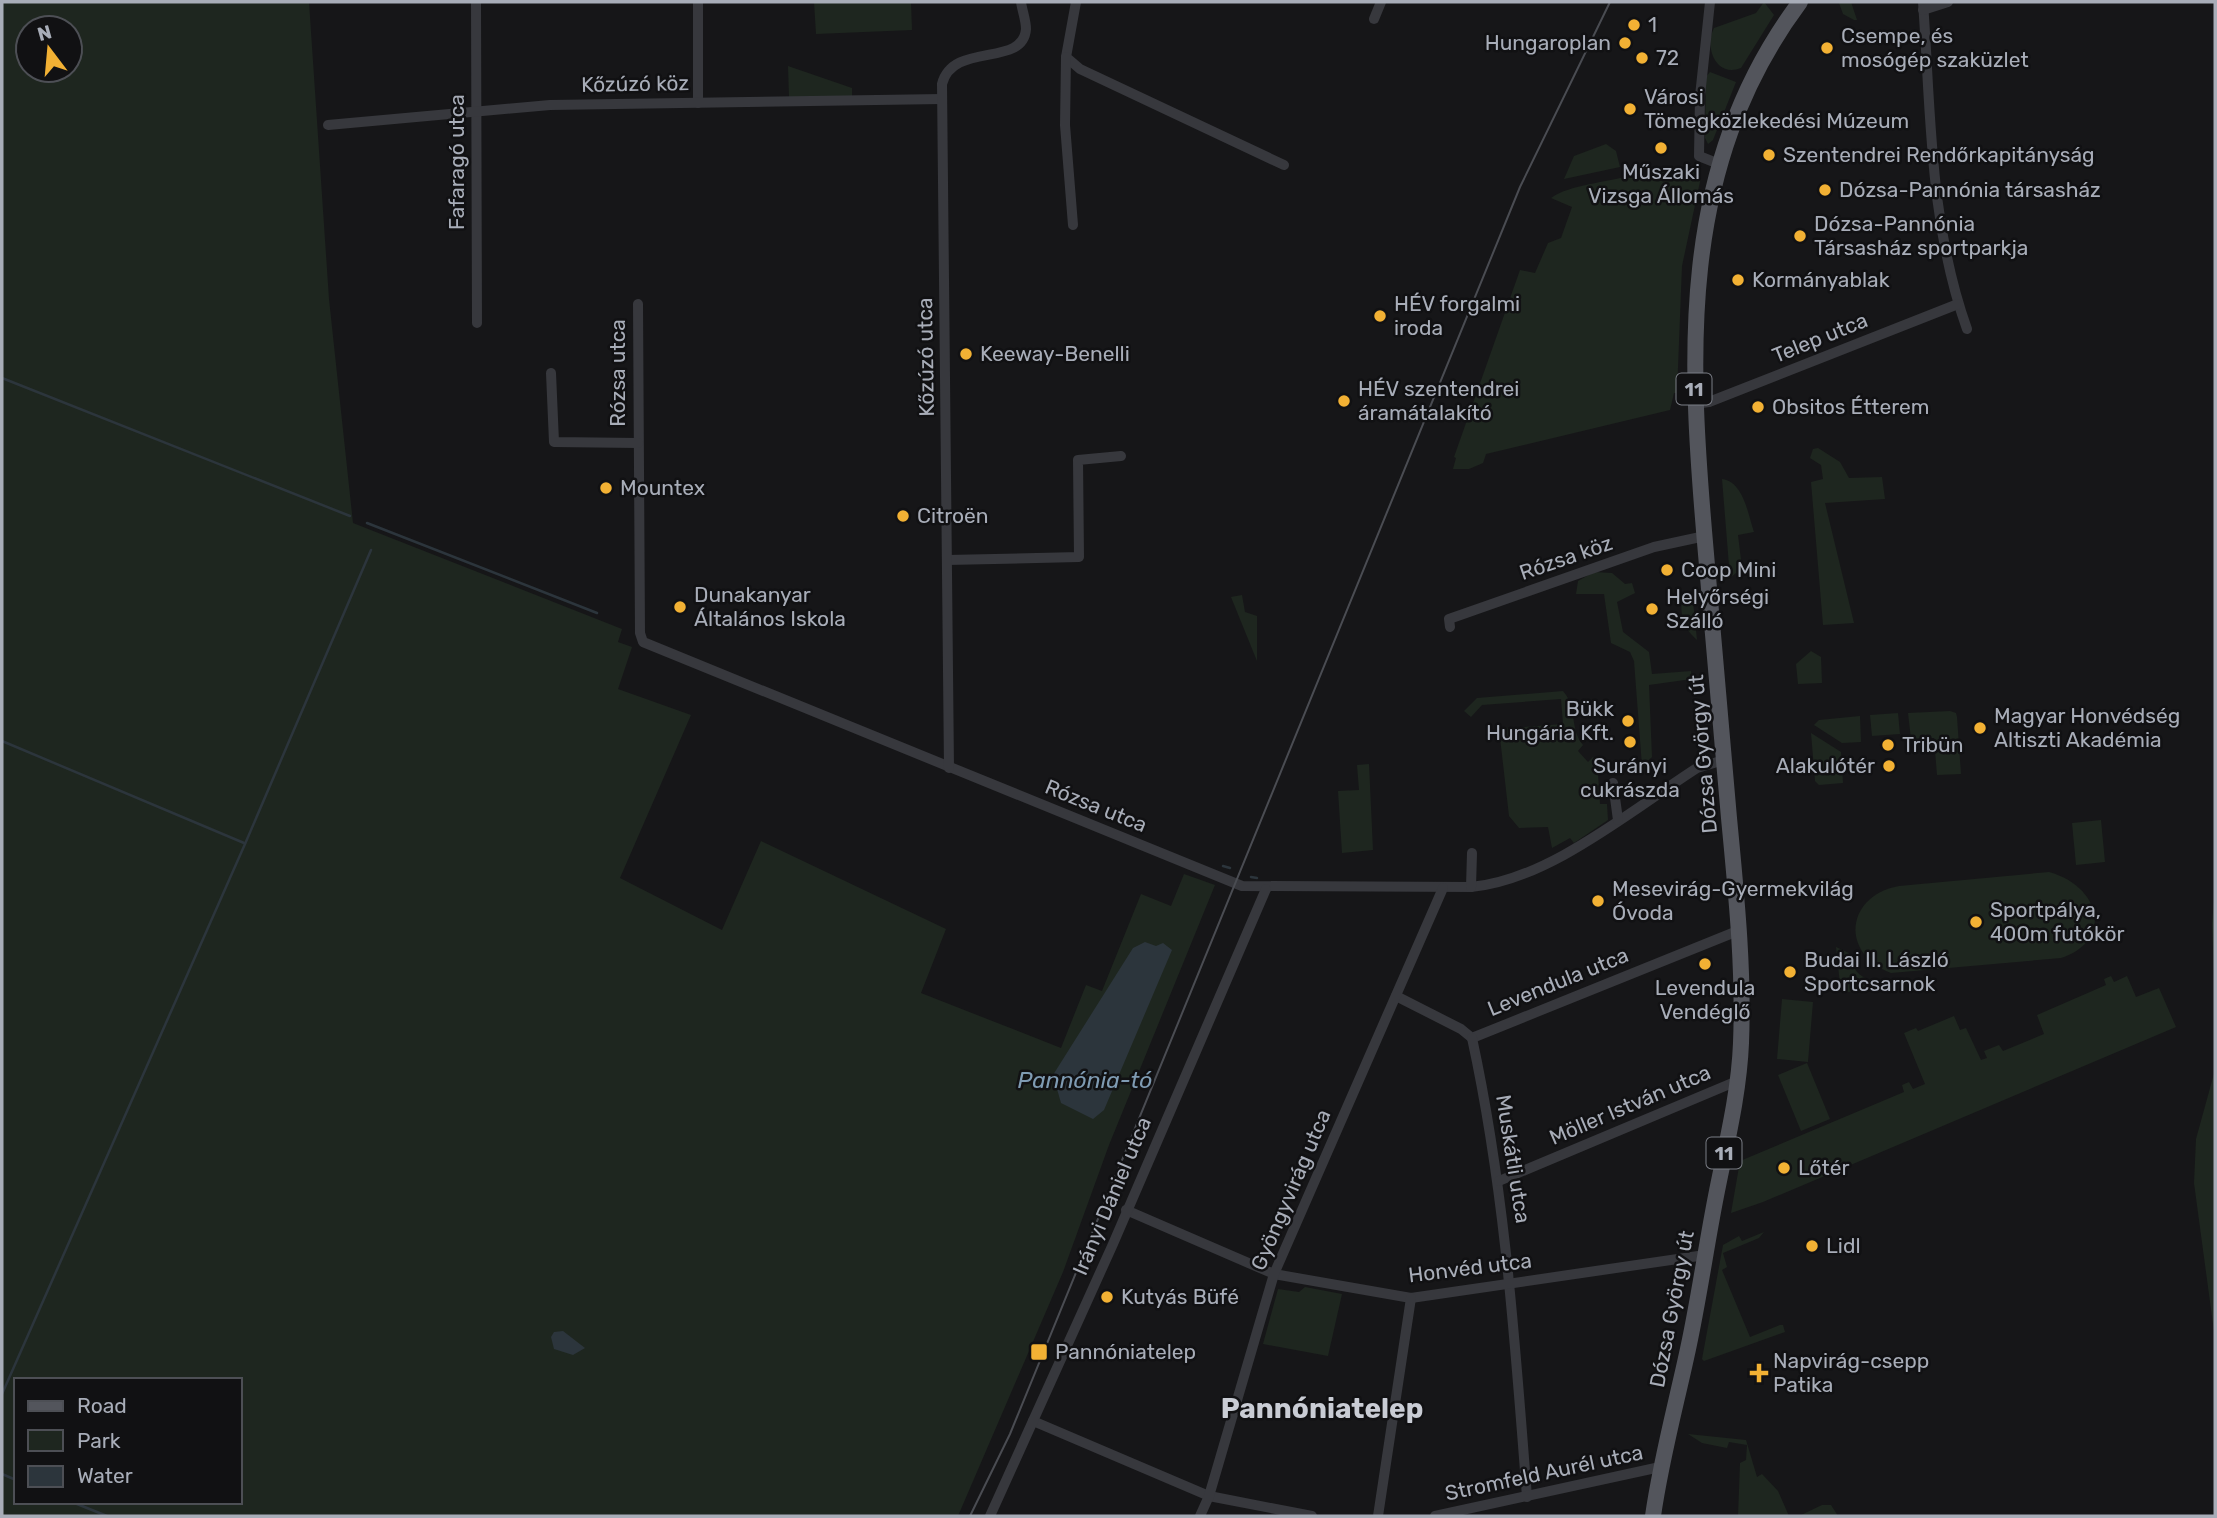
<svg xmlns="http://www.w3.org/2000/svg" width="2217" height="1518" font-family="Rubik,sans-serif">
<rect width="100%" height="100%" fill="#161618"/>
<g fill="#1e261f" fill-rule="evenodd">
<path d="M2 2H309L329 299 353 523 622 629 618 642 632 647 618 689 691 715 620 878 722 930 761 841 946 929 921 993 1061 1048 1086 985 1102 991 1141 894 1171 906 1184 874 1215 885 1109 1145 1063 1272 958 1516H2ZM28 28H70V70H28ZM16 1380H240V1502H16Z"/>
<polygon points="814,2 911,2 912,30 816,34"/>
<path d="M1764 2 1774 15 1741 68C1716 78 1704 47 1714 28L1756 13Z"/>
<polygon points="1851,2 1857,20 1854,20 1843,14 1839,3"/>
<polygon points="788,66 852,88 852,97 789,98"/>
<polygon points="1710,72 1736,82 1713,140 1708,144 1705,138 1706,77"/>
<polygon points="1606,144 1616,151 1620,167 1564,179 1574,156"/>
<path d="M1675 167 1677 170 1694 167 1700 170 1701 177 1682 266 1677 393H1674L1670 410 1486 454 1483 463 1469 469H1453L1456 458 1454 457 1520 270 1535 273 1548 243 1561 238 1572 207 1551 198C1571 184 1606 183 1631 175L1633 178Z"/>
<polygon points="1818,448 1840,462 1849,478 1882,477 1885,499 1825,503 1854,623 1823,625 1811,482 1823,479 1821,465 1810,458 1813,449"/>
<path d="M1722 479C1744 482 1748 515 1754 532L1738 535 1742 568 1730 578Z"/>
<polygon points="1594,572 1612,573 1625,584 1632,583 1635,593 1617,602 1623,632 1649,652 1652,674 1691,671 1692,679 1649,685 1652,757 1642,766 1634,661 1630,652 1611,643 1604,594 1576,594 1578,581"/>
<path d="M1692 592 1697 640C1682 627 1680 614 1682 596Z"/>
<polygon points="1242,595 1245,612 1257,616 1257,661 1231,597"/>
<polygon points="1811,651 1821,657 1822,683 1798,684 1796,664"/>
<path d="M1563 691C1578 708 1569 728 1583 745L1578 751 1588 762 1593 757 1601 764 1603 773 1598 774 1600 804H1607L1608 820 1574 843 1570 838 1552 848 1548 827 1519 828 1509 816 1499 729 1563 724 1561 699 1482 705 1471 717 1464 711 1477 698Z"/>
<polygon points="1950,711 1956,713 1957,717 1961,774 1937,775 1934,738 1911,739 1908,713"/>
<polygon points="1898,713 1900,734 1872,736 1870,715"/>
<polygon points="1860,716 1861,742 1842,743 1814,725 1819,720"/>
<polygon points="1811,733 1841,752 1843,783 1819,785 1815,781"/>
<polygon points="1369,764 1373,850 1342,853 1338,791 1359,790 1357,765"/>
<polygon points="2101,820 2105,862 2076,865 2072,823"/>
<path d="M2049 872C2098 885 2116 939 2061 958L1891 973C1840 954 1845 896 1899 886Z"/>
<polygon points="2215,886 2215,1002 2212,924"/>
<path d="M1836 947 1849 953C1853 969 1857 976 1873 981L1875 990 1847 992 1840 984Z"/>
<polygon points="2111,976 2114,982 2127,976 2136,997 2159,988 2176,1027 1763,1202 1731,1213 1740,1161 1904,1092 1902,1085 1909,1082 1913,1089 1925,1084 1904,1033 1916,1028 1918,1031 1954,1016 1960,1030 1966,1028 1981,1060 1987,1058 1984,1051 1999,1045 2003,1051 2044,1034 2037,1015 2106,985 2104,979"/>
<polygon points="1782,999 1813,1002 1808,1062 1777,1059"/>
<polygon points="1807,1063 1830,1119 1801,1131 1778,1075"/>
<polygon points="2215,1070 2215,1339 2194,1183 2196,1139"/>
<polygon points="1764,1232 1759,1238 1723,1253 1727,1267 1722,1270 1750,1337 1780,1325 1783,1325 1785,1332 1704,1361 1702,1359 1723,1245 1739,1236 1742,1241"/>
<polygon points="1305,1287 1342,1294 1328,1356 1263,1344 1278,1289 1299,1292"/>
<polygon points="1688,1434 1746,1440 1757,1477 1762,1474 1778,1491 1789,1516 1738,1516 1740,1463 1746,1460 1747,1445 1729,1442 1727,1448 1702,1443"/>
<polygon points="1822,1505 1831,1505 1838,1516 1799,1516"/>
</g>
<g fill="#2c353c">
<polygon points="1145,942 1156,946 1163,943 1172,950 1104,1110 1093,1119 1061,1103 1053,1075 1133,948"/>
<polygon points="563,1331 585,1348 573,1355 554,1349 551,1337 554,1332"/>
</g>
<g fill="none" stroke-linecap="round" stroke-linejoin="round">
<g stroke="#2c353c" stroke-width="2.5">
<polyline points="2,378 350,516"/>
<polyline points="367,523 597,613"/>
<polyline points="2,741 244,843"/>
<polyline points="1223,866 1230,868"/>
<polyline points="1251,877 1257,878"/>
<polyline points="2,1394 245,844 371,550"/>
<polyline points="2,1474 16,1480"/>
<polyline points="72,1502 107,1516"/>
</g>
<g stroke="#37383d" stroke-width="10">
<polyline points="476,2 477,323"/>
<polyline points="698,2 698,103"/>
<polyline points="1076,2 1066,57 1080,69 1284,165"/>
<polyline points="1710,2 1700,96 1699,156 1719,164"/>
<path d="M1923 2C1931 112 1929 223 1967 329"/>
<polyline points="1923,10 1948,2"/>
<polyline points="1374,19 1381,2"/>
<polyline points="1066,57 1065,125 1073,225"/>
<polyline points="328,125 550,105 942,99"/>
<path d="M638 304 640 633 643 642 1242 886 1471 887C1547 881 1633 809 1697 768L1724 760"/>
<polyline points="551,373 554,442 638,443"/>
<polyline points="1694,404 1709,402 1958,304"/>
<polyline points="947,560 1079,557 1078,460 1121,456"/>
<polyline points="1450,627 1449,619 1654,547 1705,536"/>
<path d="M949 768 942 84C953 41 1023 68 1026 29 1026 20 1022 10 1021 2"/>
<polyline points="1613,783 1618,820"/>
<polyline points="1471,887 1472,853"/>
<polyline points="1396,996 1461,1029 1472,1038 1740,930"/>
<path d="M1472 1038C1505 1190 1515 1343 1527 1497"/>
<polyline points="1499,1181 1737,1081"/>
<polyline points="1126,1210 1274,1274 1411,1298 1705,1255"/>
<polyline points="1033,1421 1209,1496 1312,1516"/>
<polyline points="990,1516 1113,1244 1266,889"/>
<polyline points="1200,1516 1209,1496 1274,1274 1443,888"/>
<polyline points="1378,1516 1411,1298"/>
<polyline points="1435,1516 1660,1467"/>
</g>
<path stroke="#53555c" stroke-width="16" d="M1653 1516C1661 1459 1676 1405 1688 1349 1699 1298 1706 1247 1716 1196 1726 1145 1739 1094 1741 1043 1744 967 1736 892 1729 818 1721 730 1714 642 1706 554 1689 360 1676 168 1800 2"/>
<polyline stroke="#4a4c52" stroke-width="2" points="970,1516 1010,1434 1520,187 1610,2"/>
</g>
<g fill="#f2b134" stroke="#111113" stroke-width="2.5">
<circle cx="1634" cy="25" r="7"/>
<circle cx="1625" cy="43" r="7"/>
<circle cx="1827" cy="48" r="7"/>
<circle cx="1642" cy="58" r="7"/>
<circle cx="1630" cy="109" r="7"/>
<circle cx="1661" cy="148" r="7"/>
<circle cx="1769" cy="155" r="7"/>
<circle cx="1825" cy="190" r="7"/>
<circle cx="1800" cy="236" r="7"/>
<circle cx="1738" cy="280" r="7"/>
<circle cx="1380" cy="316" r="7"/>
<circle cx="966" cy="354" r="7"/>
<circle cx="1344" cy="401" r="7"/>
<circle cx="1758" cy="407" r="7"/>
<circle cx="606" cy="488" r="7"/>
<circle cx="903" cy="516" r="7"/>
<circle cx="1667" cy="570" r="7"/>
<circle cx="680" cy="607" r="7"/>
<circle cx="1652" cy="609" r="7"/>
<circle cx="1628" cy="721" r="7"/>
<circle cx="1980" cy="728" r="7"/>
<circle cx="1630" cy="742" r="7"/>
<circle cx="1888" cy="745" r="7"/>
<circle cx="1889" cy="766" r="7"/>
<circle cx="1598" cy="901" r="7"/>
<circle cx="1976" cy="922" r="7"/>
<circle cx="1705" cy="964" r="7"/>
<circle cx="1790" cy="972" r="7"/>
<circle cx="1784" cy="1168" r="7"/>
<circle cx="1812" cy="1246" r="7"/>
<circle cx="1107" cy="1297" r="7"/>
<rect x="1030" y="1343" width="18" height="18" rx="3.5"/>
<path d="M1755.5 1362.5h7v7h7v7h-7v7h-7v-7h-7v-7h7z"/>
</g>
<g text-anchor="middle" stroke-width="5" stroke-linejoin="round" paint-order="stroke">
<g fill="#111113" stroke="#7b7e86" stroke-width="2">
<rect x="1676.5" y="373.5" width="35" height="31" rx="5"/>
<rect x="1706.5" y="1137.5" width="35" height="31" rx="5"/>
</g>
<g font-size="19" font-weight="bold" fill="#a8adb8">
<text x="1694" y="396">11</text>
<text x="1724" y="1160">11</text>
</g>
<g font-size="21" fill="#a8adb8" stroke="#111113" text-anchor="start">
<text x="1648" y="32">1</text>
<text x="1841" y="43">Csempe, és<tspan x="1841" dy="24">mosógép szaküzlet</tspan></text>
<text x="1611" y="50" text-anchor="end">Hungaroplan</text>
<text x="1656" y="65">72</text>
<text x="1644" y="104">Városi<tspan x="1644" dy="24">Tömegközlekedési Múzeum</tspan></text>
<text x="1783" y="162">Szentendrei Rendőrkapitányság</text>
<text x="1661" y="179" text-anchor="middle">Műszaki<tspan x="1661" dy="24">Vizsga Állomás</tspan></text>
<text x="1839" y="197">Dózsa-Pannónia társasház</text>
<text x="1814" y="231">Dózsa-Pannónia<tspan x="1814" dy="24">Társasház sportparkja</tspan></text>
<text x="1752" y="287">Kormányablak</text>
<text x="1394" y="311">HÉV forgalmi<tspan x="1394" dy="24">iroda</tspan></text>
<text x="980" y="361">Keeway-Benelli</text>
<text x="1358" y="396">HÉV szentendrei<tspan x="1358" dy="24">áramátalakító</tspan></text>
<text x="1772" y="414">Obsitos Étterem</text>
<text x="620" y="495">Mountex</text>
<text x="917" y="523">Citroën</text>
<text x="1681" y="577">Coop Mini</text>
<text x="694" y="602">Dunakanyar<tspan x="694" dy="24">Általános Iskola</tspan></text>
<text x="1666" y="604">Helyőrségi<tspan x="1666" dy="24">Szálló</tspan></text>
<text x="1614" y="716" text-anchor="end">Bükk<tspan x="1614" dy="24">Hungária Kft.</tspan></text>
<text x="1994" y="723">Magyar Honvédség<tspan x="1994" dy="24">Altiszti Akadémia</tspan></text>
<text x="1902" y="752">Tribün</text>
<text x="1630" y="773" text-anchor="middle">Surányi<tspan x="1630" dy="24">cukrászda</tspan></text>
<text x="1875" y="773" text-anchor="end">Alakulótér</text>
<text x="1612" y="896">Mesevirág-Gyermekvilág<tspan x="1612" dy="24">Óvoda</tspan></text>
<text x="1990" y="917">Sportpálya,<tspan x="1990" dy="24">400m futókör</tspan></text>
<text x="1804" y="967">Budai II. László<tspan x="1804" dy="24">Sportcsarnok</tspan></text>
<text x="1705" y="995" text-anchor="middle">Levendula<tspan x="1705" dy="24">Vendéglő</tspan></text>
<text x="1798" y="1175">Lőtér</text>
<text x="1826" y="1253">Lidl</text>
<text x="1121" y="1304">Kutyás Büfé</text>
<text x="1055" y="1359">Pannóniatelep</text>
<text x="1773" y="1368">Napvirág-csepp<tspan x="1773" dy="24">Patika</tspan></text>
</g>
<g font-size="21" fill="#a8adb8" stroke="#111113">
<text transform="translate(635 84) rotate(-1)" y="7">Kőzúzó köz</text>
<text transform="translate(457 162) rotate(-90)" y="7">Fafaragó utca</text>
<text transform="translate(1820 338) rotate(-22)" y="7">Telep utca</text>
<text transform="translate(926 357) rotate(-91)" y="7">Kőzúzó utca</text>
<text transform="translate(618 373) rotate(-90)" y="7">Rózsa utca</text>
<text transform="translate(1566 558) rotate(-19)" y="7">Rózsa köz</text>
<text transform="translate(1703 754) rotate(-95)" y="7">Dózsa György út</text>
<text transform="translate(1096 806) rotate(22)" y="7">Rózsa utca</text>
<text transform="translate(1558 982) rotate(-22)" y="7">Levendula utca</text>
<text transform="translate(1630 1105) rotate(-23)" y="7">Möller István utca</text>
<text transform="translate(1513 1159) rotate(81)" y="7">Muskátli utca</text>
<text transform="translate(1291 1190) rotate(-67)" y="7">Gyöngyvirág utca</text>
<text transform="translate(1112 1196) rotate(-67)" y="7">Irányi Dániel utca</text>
<text transform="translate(1470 1268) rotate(-7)" y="7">Honvéd utca</text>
<text transform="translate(1672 1309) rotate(-79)" y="7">Dózsa György út</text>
<text transform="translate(1544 1473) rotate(-12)" y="7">Stromfeld Aurél utca</text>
</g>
<g font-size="23" font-style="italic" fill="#7f9bb3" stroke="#111113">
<text x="1085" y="1088">Pannónia-tó</text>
</g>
<g font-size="28" font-weight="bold" fill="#c9ccd4" stroke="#111113">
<text x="1322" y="1418">Pannóniatelep</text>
</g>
</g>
<rect width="2217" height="1518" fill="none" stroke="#a8adb8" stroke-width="7"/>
<rect x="14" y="1378" width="228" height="126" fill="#111113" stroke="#4d4f55" stroke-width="2"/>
<rect x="28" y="1401" width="35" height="10" fill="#53555c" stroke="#4d4f55" stroke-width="2"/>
<text x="77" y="1413" font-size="21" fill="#a8adb8">Road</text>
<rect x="28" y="1430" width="35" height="21" fill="#1e261f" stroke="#4d4f55" stroke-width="2"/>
<text x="77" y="1448" font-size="21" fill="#a8adb8">Park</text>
<rect x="28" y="1466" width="35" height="21" fill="#2c353c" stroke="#4d4f55" stroke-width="2"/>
<text x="77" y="1483" font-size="21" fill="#a8adb8">Water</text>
<g transform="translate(49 49) rotate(344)"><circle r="33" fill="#111113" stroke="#4d4f55" stroke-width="2"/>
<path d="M0-5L12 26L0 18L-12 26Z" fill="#f2b134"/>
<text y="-10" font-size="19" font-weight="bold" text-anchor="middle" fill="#a8adb8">N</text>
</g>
</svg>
